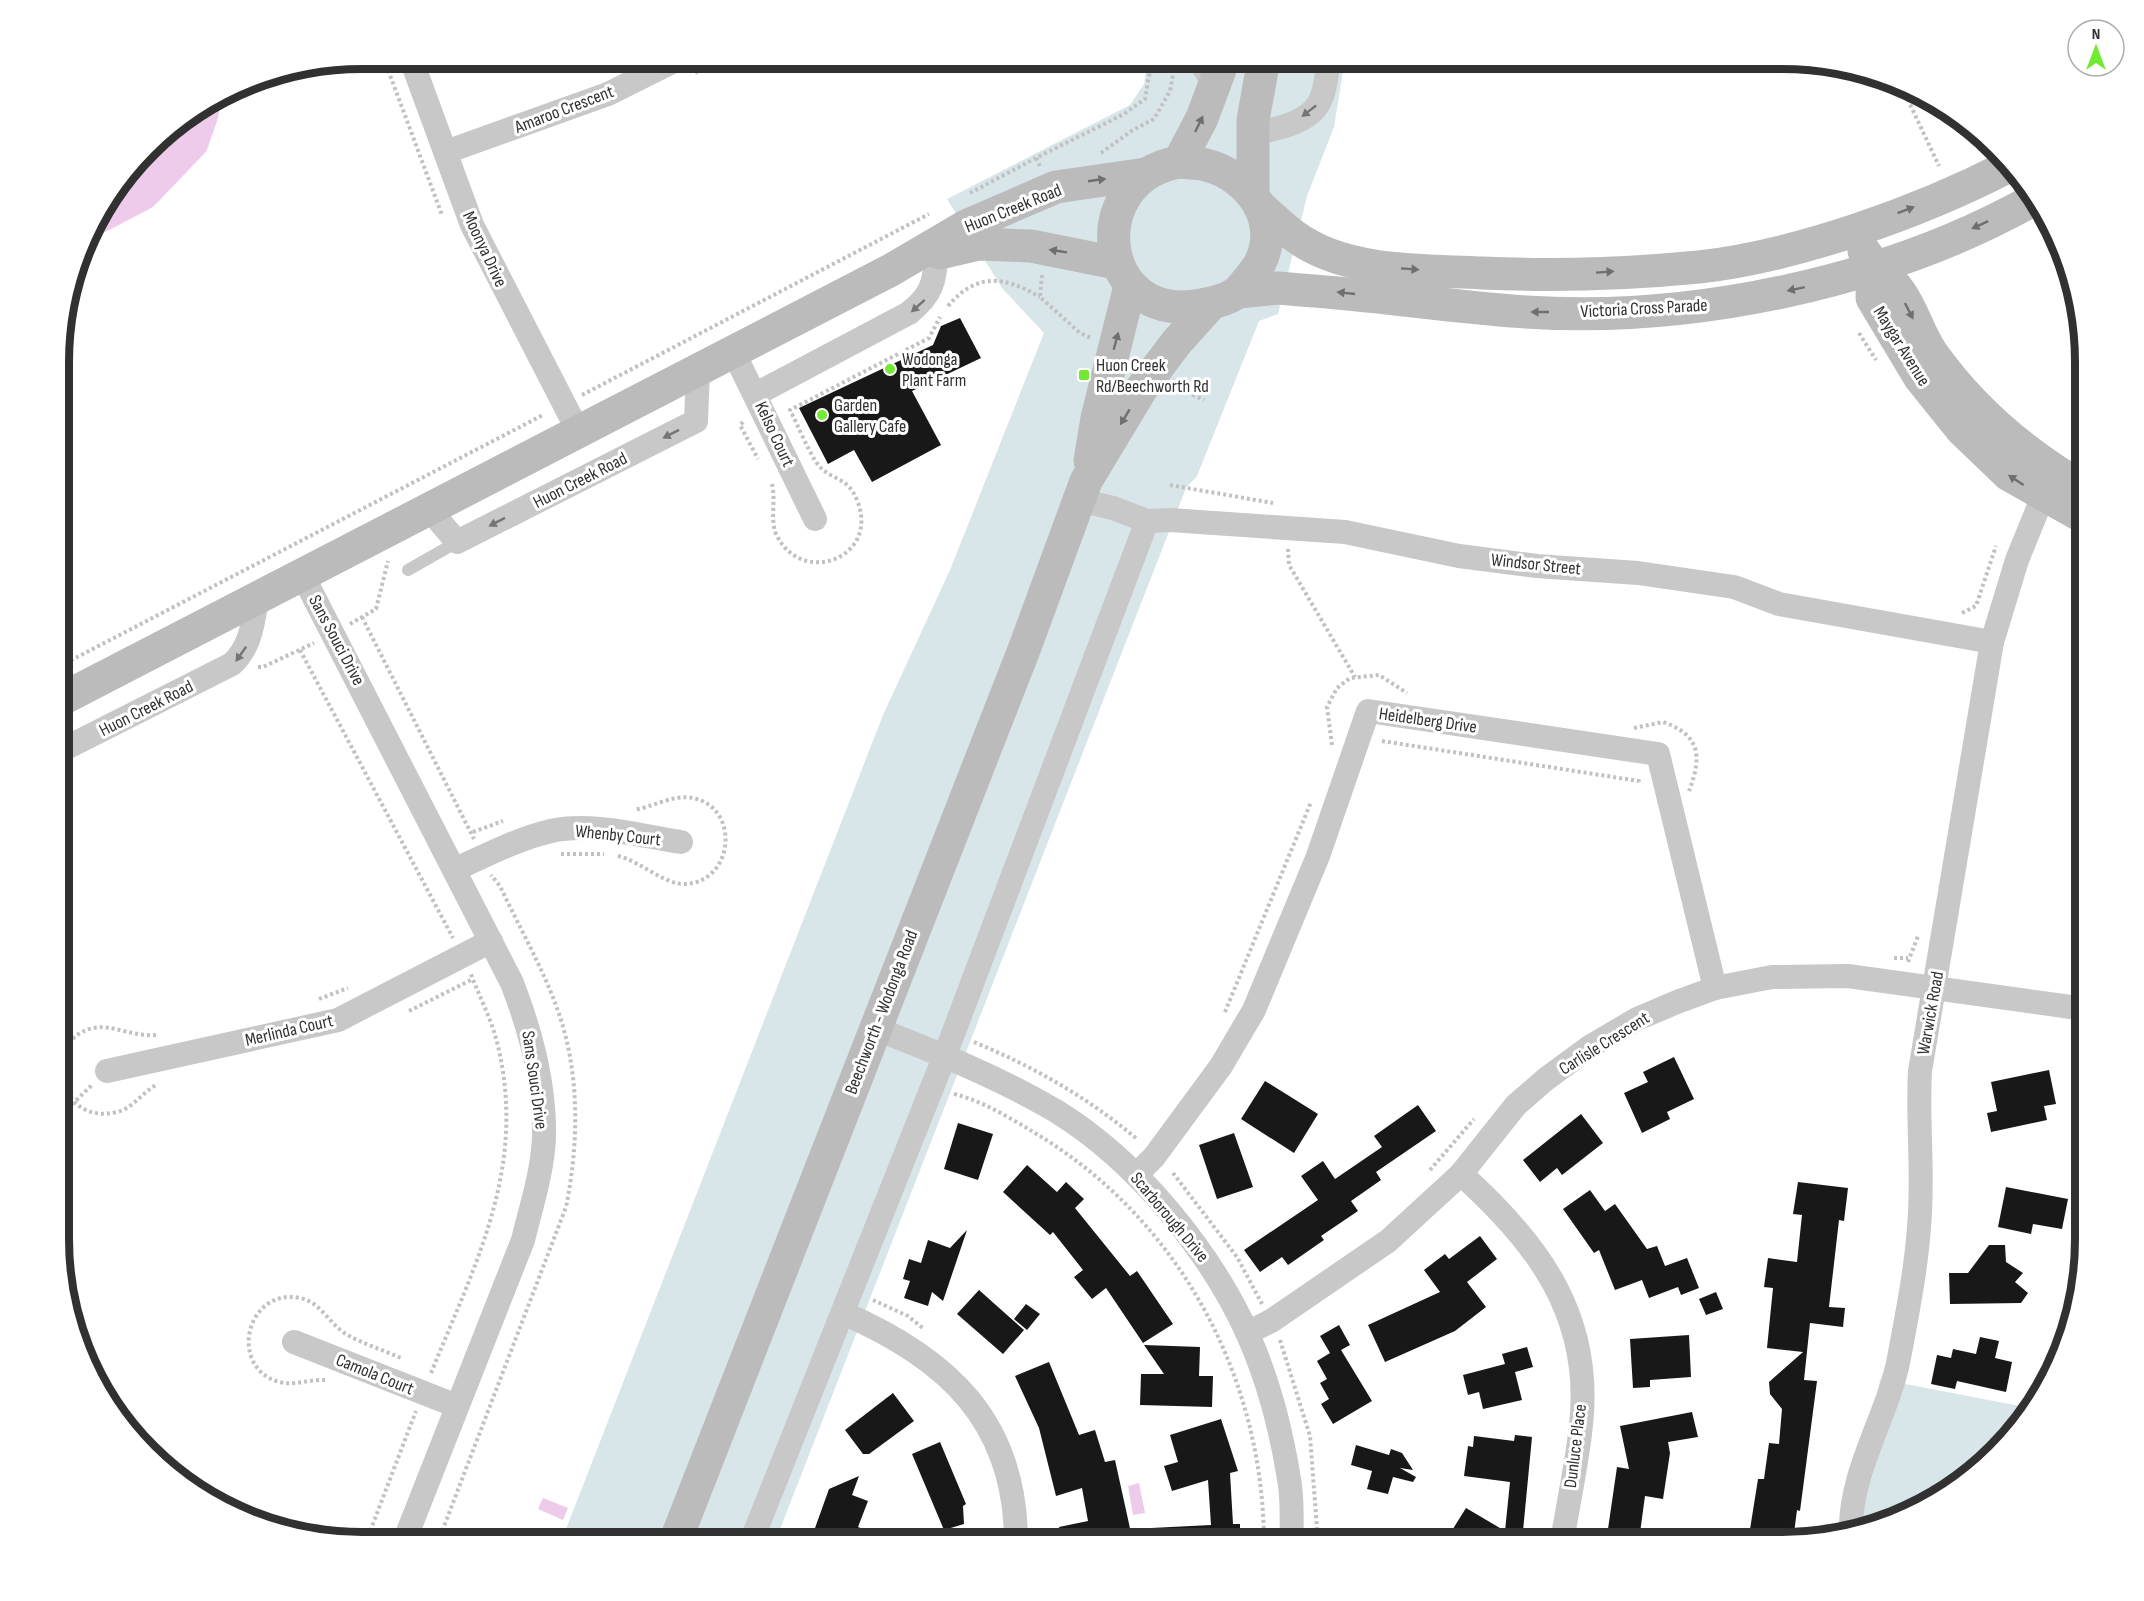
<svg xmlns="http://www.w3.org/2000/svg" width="2144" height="1601" font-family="'Sofia Sans Condensed',sans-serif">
<rect width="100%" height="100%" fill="#fff"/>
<g fill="#d9e6e9">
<polygon points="1148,59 1345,59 1334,127 1307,196 1278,314 1259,321 1197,476 1186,488 775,1542 561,1542 883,715 950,570 1044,333 1002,288 947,199 1130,105 1144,84"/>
<polygon points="170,129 151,171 95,222 99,210 162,134"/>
<polygon points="1880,1379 2030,1408 2011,1439 1916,1511 1855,1532"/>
</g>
<g fill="#eecbea">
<polygon points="1139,1483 1145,1513 1133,1515 1128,1486"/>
<polygon points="543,1498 568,1508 563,1520 538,1509"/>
</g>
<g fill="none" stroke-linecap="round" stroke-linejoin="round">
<polyline stroke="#eecbea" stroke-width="38" points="97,215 141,192 190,141 200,112"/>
</g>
<g fill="#181818">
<polygon points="960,318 981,358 912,391 941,445 872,482 854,450 828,464 799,408 933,345 941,326"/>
<polygon points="1674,1057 1694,1099 1667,1112 1670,1119 1642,1133 1624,1093 1648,1082 1643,1072"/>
<polygon points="2049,1070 2056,1104 2044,1106 2047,1120 1991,1132 1987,1113 1997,1111 1991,1082"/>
<polygon points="1265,1081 1318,1114 1294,1153 1241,1119"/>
<polygon points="1418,1105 1436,1131 1376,1172 1381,1180 1351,1201 1358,1211 1321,1236 1324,1240 1288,1265 1282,1257 1260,1272 1244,1250 1318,1200 1301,1176 1323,1161 1335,1179 1382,1147 1374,1136"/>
<polygon points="1581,1114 1603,1143 1562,1175 1557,1168 1540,1182 1523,1160"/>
<polygon points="958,1123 993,1134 978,1180 944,1169"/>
<polygon points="1234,1133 1253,1187 1217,1199 1199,1145"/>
<polygon points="1027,1165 1057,1192 1066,1182 1084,1199 1075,1208 1130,1276 1137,1271 1173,1324 1143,1343 1106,1288 1092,1299 1074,1277 1083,1270 1053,1232 1050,1235 1003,1192"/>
<polygon points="1798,1182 1848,1188 1844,1221 1839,1220 1829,1307 1845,1308 1843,1327 1810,1323 1804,1380 1817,1381 1800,1511 1797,1510 1793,1541 1748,1542 1758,1479 1764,1479 1769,1443 1779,1444 1782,1409 1770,1394 1769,1382 1803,1352 1767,1348 1773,1288 1764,1287 1768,1258 1797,1262 1802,1215 1793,1214"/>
<polygon points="2006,1187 2068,1199 2062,1229 2033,1224 2031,1234 1998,1227"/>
<polygon points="1590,1190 1605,1211 1615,1204 1647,1249 1657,1246 1665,1266 1687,1258 1699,1288 1681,1295 1678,1287 1649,1298 1642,1280 1615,1290 1599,1250 1594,1253 1563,1209"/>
<polygon points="967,1230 943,1301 932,1292 928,1306 904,1298 910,1281 903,1279 909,1259 921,1263 928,1240 950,1248"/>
<polygon points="1480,1236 1497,1259 1467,1282 1486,1307 1455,1331 1385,1362 1368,1325 1440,1292 1424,1270 1445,1254 1449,1259"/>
<polygon points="1989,1245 2005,1245 2006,1262 2023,1273 2015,1282 2028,1293 2021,1303 1950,1304 1949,1273 1968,1273"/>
<polygon points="979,1290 1024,1330 1003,1354 957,1314"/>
<polygon points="1716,1292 1723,1309 1706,1315 1699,1299"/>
<polygon points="1026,1304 1040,1314 1027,1330 1014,1319"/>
<polygon points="1339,1325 1350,1345 1341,1350 1372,1401 1333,1424 1321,1404 1329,1399 1320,1383 1327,1379 1317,1361 1330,1353 1320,1336"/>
<polygon points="1689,1335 1691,1377 1650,1380 1650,1387 1633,1388 1630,1339"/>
<polygon points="1980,1337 1999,1341 1995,1358 2012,1362 2006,1392 1957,1381 1955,1389 1931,1384 1937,1355 1951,1358 1953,1349 1976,1354"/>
<polygon points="1144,1345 1200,1347 1199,1376 1213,1376 1212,1407 1140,1405 1141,1374 1164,1374"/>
<polygon points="1527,1347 1533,1367 1515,1372 1522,1400 1483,1409 1479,1392 1468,1395 1463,1375 1505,1364 1502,1354"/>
<polygon points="1049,1362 1079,1435 1095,1430 1105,1462 1115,1460 1133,1542 1063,1542 1059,1527 1088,1521 1082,1488 1056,1496 1039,1428 1015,1376"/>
<polygon points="893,1393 914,1421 869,1454 863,1454 845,1430"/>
<polygon points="1692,1412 1698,1437 1668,1442 1670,1453 1663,1499 1645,1496 1640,1533 1608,1529 1617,1467 1629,1469 1620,1426"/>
<polygon points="1221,1419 1238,1471 1230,1473 1233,1524 1240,1524 1240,1542 1151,1542 1151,1528 1211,1525 1208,1480 1172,1491 1164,1466 1178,1462 1170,1435"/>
<polygon points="1515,1435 1532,1437 1523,1531 1518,1539 1524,1542 1469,1542 1451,1532 1466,1508 1505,1531 1510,1482 1464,1476 1468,1446 1473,1447 1474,1436 1514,1441"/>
<polygon points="940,1442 966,1504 963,1506 964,1524 944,1530 912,1454"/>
<polygon points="1356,1445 1389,1455 1391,1449 1402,1453 1413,1470 1400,1468 1416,1477 1413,1482 1393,1477 1388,1494 1367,1489 1372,1471 1351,1465"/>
<polygon points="859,1476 852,1495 868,1501 858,1527 895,1542 810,1542 829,1489"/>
</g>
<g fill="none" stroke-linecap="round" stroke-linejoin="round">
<g stroke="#c1c1c1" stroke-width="4" stroke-dasharray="3 3" stroke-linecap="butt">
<polyline points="384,59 442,215"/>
<polyline points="695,73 720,59"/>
<polyline points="1900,83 1939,166"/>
<polyline points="1101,153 1133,130 1154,119 1170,91 1175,63"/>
<polyline points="1040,166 1036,158 1124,114 1145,99 1152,59"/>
<polyline points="970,193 1036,158"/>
<polyline points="1042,275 1040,297 1080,333 1091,338"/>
<path d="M948 306C977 272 1004 276 1040 297"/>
<polyline points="1859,333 1876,360"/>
<polyline points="1176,387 1204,400"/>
<polyline points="582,395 929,214"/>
<polyline points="743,422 740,425 758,459"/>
<path d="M772 484C776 500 770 519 776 534 801 588 881 558 857 500 848 477 832 480 820 467 811 458 797 423 790 410L929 338 940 317"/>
<polyline points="1170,485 1273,503"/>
<polyline points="1288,549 1289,565 1355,677"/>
<polyline points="1962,613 1976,606 1996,546"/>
<polyline points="362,617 474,839"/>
<polyline points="350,624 376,609 388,561"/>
<polyline points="300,650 453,938"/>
<polyline points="60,666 543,415"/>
<polyline points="258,667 263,667 314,643"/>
<path d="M1634 728 1663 722C1701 735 1702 757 1689 791"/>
<polyline points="1382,741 1639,781 1640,784"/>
<polyline points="1332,745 1327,707 1337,688 1350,678 1379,675 1407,693"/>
<polyline points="473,832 503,821"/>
<polyline points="561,854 604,854"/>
<path d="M618 856C640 861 665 885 685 884 734 882 741 808 693 798 674 794 652 807 634 810"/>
<polyline points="1894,958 1908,958"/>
<polyline points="1908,962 1918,936"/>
<polyline points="319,999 348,988"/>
<polyline points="409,1011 473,979"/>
<polyline points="1225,1012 1311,802"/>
<path d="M156 1035C133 1037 112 1024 93 1028 40 1040 57 1127 117 1112 134 1108 143 1091 158 1084"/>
<path d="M974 1042C1034 1067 1087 1097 1137 1139"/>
<path d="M954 1094C983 1101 1010 1118 1035 1133 1179 1219 1263 1376 1264 1542"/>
<polyline points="59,1117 93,1084"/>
<polyline points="1430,1170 1474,1119"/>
<polyline points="1173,1173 1237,1257 1262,1304"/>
<polyline points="873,1300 908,1316 924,1329"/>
<polyline points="1280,1340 1310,1436 1318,1542"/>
<path d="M431 1373C476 1262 528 1166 497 1042 491 1018 479 996 471 974"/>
<path d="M325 1380C310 1379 294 1386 279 1382 227 1367 247 1287 300 1298 321 1302 329 1324 346 1334 363 1344 383 1350 401 1358"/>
<polyline points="366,1542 416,1411"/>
<path d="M438 1542 566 1207C579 1143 580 1073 558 1011 543 968 519 927 500 886L491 875"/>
</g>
<polyline stroke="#c8c8c8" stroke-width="12" points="408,570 457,542"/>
<g stroke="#c8c8c8" stroke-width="24">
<polyline points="411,59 472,225 578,431"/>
<polyline points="1198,59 1214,83"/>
<path d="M1253 134C1274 129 1309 124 1320 101 1326 89 1327 72 1329 59"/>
<polyline points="446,152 608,94 678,59"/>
<polyline points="733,351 815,519"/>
<path d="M756 394 909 313C933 294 934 282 937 253"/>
<polyline points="1079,500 1113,508 1147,521 1170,520 1345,532 1459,556 1537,566 1638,573 1734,587 1779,604 1992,642"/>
<polyline points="429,509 457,542 696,421 698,370"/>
<path d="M302 574 512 983C531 1032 545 1083 544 1136 543 1171 531 1207 523 1240L404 1542"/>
<path d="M60 751 232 664C251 646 253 623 257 599"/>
<path d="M456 869C487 855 517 839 551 831 592 822 640 836 681 842"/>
<path d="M874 1028C936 1052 998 1077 1056 1111 1098 1137 1136 1172 1168 1210 1238 1293 1272 1372 1289 1479 1293 1499 1291 1522 1292 1542"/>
<polyline points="107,1071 338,1020 491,941"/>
<polyline points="1137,1174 1154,1157 1221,1066 1254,1010 1318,856 1368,711 1658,754 1715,988"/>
<path d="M1461 1174C1538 1243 1593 1316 1581 1425 1577 1464 1568 1504 1562 1542"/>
<path d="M843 1313C947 1358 1016 1421 1016 1542"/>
<polyline points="1249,1332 1271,1321 1388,1241 1461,1174 1516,1105 1546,1079 1591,1046 1637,1019 1677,1002 1715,988 1772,977 1848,976 2085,1009"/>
<polyline points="294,1342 457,1406"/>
<path d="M1851 1533C1849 1472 1888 1416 1899 1358 1907 1315 1916 1270 1919 1227 1924 1175 1917 1123 1920 1071L1992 642 2017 560 2043 496"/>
<polyline points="751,1542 945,1055 1147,521"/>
</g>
<g stroke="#bbb" stroke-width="33">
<path d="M1179 162C1187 163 1197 163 1206 165 1250 176 1282 222 1259 265 1254 273 1248 280 1242 287 1233 299 1216 302 1202 305 1097 326 1081 179 1179 162Z"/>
<polyline points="1179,162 1202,118 1224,59"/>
<polyline points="1253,194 1253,120 1264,59"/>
<path d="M1263 209C1276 221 1289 234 1305 243 1355 273 1424 270 1482 273 1553 276 1627 274 1699 267 1797 256 1920 212 2007 167"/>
<path d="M1864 251C1874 267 1889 277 1900 292 1913 310 1919 334 1932 353 1972 409 2026 455 2085 489"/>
<polyline points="940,253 979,244 1031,246 1116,263"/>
<polyline points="1873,266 1872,298 1920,378 1961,429 2009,475 2085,518"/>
<path d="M1238 292 1278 288 1301 290C1376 295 1451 307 1526 312 1693 323 1887 282 2033 200"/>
<polyline points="1090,461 1097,418 1130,286"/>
<polyline points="60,700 891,270 966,226 1056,187 1146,174"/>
<polyline points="675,1542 1025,647 1086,481 1142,388 1176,343 1211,304"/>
</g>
</g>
<defs><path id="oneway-solid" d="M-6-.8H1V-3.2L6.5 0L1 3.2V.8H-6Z" transform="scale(1.5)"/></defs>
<g fill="#757575">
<use href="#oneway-solid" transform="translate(1309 111) rotate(142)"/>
<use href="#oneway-solid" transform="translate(918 306) rotate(138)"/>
<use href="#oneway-solid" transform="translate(671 434) rotate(153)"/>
<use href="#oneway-solid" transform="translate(497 522) rotate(153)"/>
<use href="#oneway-solid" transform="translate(241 654) rotate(125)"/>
</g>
<g fill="#6f6f6f">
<use href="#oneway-solid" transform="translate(1199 124) rotate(-64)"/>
<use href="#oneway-solid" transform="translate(1097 180) rotate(-8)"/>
<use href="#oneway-solid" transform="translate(1906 210) rotate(-21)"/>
<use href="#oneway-solid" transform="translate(1980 225) rotate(155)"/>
<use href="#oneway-solid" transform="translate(1058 251) rotate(-171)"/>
<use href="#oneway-solid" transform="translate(1410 269) rotate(4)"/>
<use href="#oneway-solid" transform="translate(1605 272) rotate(-4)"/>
<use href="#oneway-solid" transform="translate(1796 289) rotate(168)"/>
<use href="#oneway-solid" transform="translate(1346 293) rotate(-174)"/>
<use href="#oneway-solid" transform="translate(1909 311) rotate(63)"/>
<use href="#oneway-solid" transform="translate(1540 312) rotate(180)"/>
<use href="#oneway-solid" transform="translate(1116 341) rotate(-75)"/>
<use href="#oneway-solid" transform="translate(1125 417) rotate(121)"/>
<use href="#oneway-solid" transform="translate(2016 480) rotate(-147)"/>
</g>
<g fill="#72e932" stroke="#fff" stroke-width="2">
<circle cx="890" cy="369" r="6"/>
<rect x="1078" y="369" width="12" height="12" rx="3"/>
<circle cx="822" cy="415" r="6"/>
</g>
<g text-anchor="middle" stroke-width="6" stroke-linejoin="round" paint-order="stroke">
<g font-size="18" fill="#313131" stroke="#fff">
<text transform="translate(564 109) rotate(-21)" y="6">Amaroo Crescent</text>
<text transform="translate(1013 208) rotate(-22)" y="6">Huon Creek Road</text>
<text transform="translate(485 249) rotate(65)" y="6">Moonya Drive</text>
<text transform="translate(1644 308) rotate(-3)" y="6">Victoria Cross Parade</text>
<text transform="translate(1902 346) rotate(58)" y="6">Maygar Avenue</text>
<text transform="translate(775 434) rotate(65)" y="6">Kelso Court</text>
<text transform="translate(580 480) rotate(-27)" y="6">Huon Creek Road</text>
<text transform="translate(1536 564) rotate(6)" y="6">Windsor Street</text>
<text transform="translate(337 640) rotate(62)" y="6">Sans Souci Drive</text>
<text transform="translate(146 708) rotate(-27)" y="6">Huon Creek Road</text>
<text transform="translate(1428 720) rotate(8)" y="6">Heidelberg Drive</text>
<text transform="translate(618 835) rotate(6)" y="6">Whenby Court</text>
<text transform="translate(881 1012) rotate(-69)" y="6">Beechworth - Wodonga Road</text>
<text transform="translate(1930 1013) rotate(-80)" y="6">Warwick Road</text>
<text transform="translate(289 1030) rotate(-13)" y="6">Merlinda Court</text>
<text transform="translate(1604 1043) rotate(-32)" y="6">Carlisle Crescent</text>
<text transform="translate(535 1080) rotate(82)" y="6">Sans Souci Drive</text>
<text transform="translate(1170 1217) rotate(50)" y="6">Scarborough Drive</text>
<text transform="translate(375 1374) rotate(22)" y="6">Camola Court</text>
<text transform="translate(1575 1446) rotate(-83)" y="6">Dunluce Place</text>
</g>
<g font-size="18" fill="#313131" stroke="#fff" text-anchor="start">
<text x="902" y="365">Wodonga<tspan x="902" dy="21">Plant Farm</tspan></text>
<text x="1096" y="371">Huon Creek<tspan x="1096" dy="21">Rd/Beechworth Rd</tspan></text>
<text x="834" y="411">Garden<tspan x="834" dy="21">Gallery Cafe</tspan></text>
</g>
</g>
<path d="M0 0H2144V1601H0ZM362 69H1782A293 293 0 0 1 2075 362V1239A293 293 0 0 1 1782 1532H362A293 293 0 0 1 69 1239V362A293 293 0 0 1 362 69Z" fill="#fff" fill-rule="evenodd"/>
<path fill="none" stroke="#313131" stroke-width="8" d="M362 69H1782A293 293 0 0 1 2075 362V1239A293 293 0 0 1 1782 1532H362A293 293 0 0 1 69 1239V362A293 293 0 0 1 362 69Z"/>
<g transform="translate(2096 48)"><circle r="28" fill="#ffffff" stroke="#adadad" stroke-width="1.5"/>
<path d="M0-4.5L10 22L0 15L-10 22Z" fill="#72e932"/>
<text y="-9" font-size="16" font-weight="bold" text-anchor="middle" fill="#313131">N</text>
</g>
</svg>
